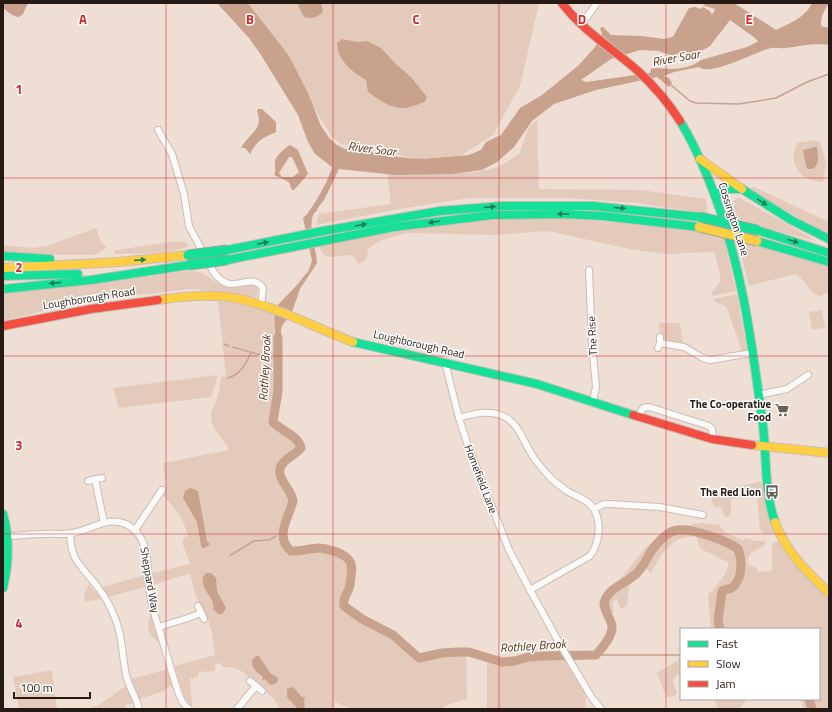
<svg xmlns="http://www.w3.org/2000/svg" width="832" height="712" font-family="'Titillium Web',sans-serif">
<rect width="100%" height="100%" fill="#eeded4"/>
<g fill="#e3cabb">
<polygon points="249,3 539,3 520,86 493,135 446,165 365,148 341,144 332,137"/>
<polygon points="537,120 539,189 640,190 706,199 708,214 638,203 566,198 468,198 394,210 316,225 319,214 391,204 387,174 448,174 477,172 499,167 519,154 529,127"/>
<path d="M815 140 820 142 826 163 823 182C800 181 787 164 797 143Z"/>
<polygon points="754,187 829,222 829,235 747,189"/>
<polygon points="738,197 817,241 738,222 729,205"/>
<path d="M541 217 676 227 724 238 736 291 713 296 712 292 721 281 715 252 683 253 679 254H665L629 249 553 232 544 231 496 235 407 233C394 236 377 240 368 249 367 259 367 260 358 264 351 242 326 271 319 246L422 225Z"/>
<polygon points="96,228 101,242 107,247 97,254 90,255 46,255 3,251 3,245 32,248 47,246"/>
<polygon points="740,239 829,265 829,292 820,296 815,295 800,277 795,274 749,286 738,242"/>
<path d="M178 241 184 242 189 246C166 255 138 253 114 254L116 250Z"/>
<path d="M190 271C210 271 210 283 227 287 238 289 248 282 258 288L257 296 253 298 230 293 191 289 121 297 51 309 3 321V293Z"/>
<polygon points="737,294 737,295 747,350 742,351 726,306 714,301 714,299"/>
<path d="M218 301 240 303 273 313 275 348 277 350V387L271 421 272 425 285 433 301 448C294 454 284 460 281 468 276 481 292 488 293 499 293 503 292 507 290 511 284 528 280 533 290 550 299 552 307 548 317 548 321 548 325 549 329 551 340 553 353 556 352 570 352 583 344 593 344 606L359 617 395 637 419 658 443 653 466 652 467 699 449 704 441 709H352L335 702 334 709H280L274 699 265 691 266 689 251 677 250 678C238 668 238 668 223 667L220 663 215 664 216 668 214 671 199 672 197 678 194 677V679L190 678 192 706 184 697 175 666 215 655 212 633 209 622 195 594 190 573 153 585V573L190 564 182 542 185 537 188 536C182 515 177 512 164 496L166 487 163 463 229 450C225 441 217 434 213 426 208 412 214 408 218 396 220 390 220 383 221 377L226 376Z"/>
<polygon points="822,310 825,328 812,330 809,312"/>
<polygon points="659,323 680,323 683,344 664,340 663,334 660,333"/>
<polygon points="218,375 211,397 119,408 113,388"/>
<polygon points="761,481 774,532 772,534 765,534 760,530 757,497 731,499 731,513 729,517 725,517 720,506 714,507 710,494"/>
<path d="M702 523 719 525 726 533 743 540 746 538 755 541H765L764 546 752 552 747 561 749 565 756 568 759 572 772 571V544L774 542 778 541C791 563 810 579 829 597V709H804L800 699H819V629H711L708 595C717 585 726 576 729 563L701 549 696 537C673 533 660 556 651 573L646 569C627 575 629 590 627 606L621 609 616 598 612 604 614 612 603 616 598 602 613 589 646 547 667 533 693 524Z"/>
<polygon points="145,575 146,587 108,597 102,587"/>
<polygon points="89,584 101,599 84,602 85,592"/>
<path d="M151 615 160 642C147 637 146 626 151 615Z"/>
<polygon points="681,646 681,674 676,675 673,682 677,692 675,696 668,697 665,694 657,673 677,661 680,656"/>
<path d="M543 657 566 658 586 691 585 709H487V659C495 661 504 664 512 663 523 662 533 658 543 657Z"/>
<polygon points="168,669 173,686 165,688 166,690 140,699 131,679"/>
<polygon points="52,670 57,709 19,709 13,677"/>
<polygon points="126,686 134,703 125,705 125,708 122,709 92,709 94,706 96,707"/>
<polygon points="714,699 748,699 738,709 718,709"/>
</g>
<g fill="#c8a28c" fill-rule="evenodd">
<path d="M3 3H28L23 14 19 17C12 16 8 12 3 8Z"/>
<path d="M217 3H248L289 56 308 93 321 126 330 139 337 145 345 149 382 153 384 155 408 158 424 159 469 155 481 150 486 142 501 135 520 108 542 95 579 65 595 47 602 34 600 28 603 27 611 35 642 36 664 39 672 37 674 35 689 8 695 7 701 9 703 7 710 11 712 15 715 9 705 6 702 3H734L776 30C790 23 805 18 812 3H829C825 9 820 18 821 26L829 28V45C811 43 804 46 786 48 781 49 776 47 771 48 757 51 710 77 699 67L674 72 664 76 669 78 672 83 669 87 657 77 596 90 554 104 532 121 514 147 497 162 482 170 452 174 396 175 339 169 324 200 317 209 318 210C304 216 317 251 317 263L300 289 291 315 283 324 281 329V348L276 349 274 318 276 307 296 286 309 270 312 261 303 218C310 214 331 176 332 167L315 154 308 142 298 115 261 55 249 38ZM730 20 755 38 758 41 757 42 747 47 701 60C694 66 681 69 671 69 664 69 658 67 651 69L650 73 586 82 581 80 611 59 640 50 659 51 675 57 685 58 698 53 710 46Z"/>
<path d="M297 3H321L323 11C318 18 312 19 304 17Z"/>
<path d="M342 39 357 42 367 41 381 48 396 64 411 77 427 97 425 102C418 104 410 108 403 108 391 109 376 98 368 92L366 80C352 72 337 60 337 43Z"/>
<path d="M258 109H262L276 122V132C263 138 257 140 250 154L245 148H241C249 133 264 130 257 111Z"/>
<path d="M290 145 298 150 308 174 294 190H292L289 182 274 175C277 170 274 167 275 162 275 156 285 148 290 145ZM289 157H292L299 172 293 177H282L279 173Z"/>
<path d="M815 147H817C818 156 821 170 808 169L806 166 803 150Z"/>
<polygon points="190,488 194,489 198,491 207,541 210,544 205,548 202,548 201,545 197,522 183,498 185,491"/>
<path d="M206 573H211L216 578 217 591 226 608 222 614H218L214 610 213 611C217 598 200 591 203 577Z"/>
<path d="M256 656H259L270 673 278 678V681L275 684 270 685 265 679 263 680 262 679 263 677C257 672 251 668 252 660Z"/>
<polygon points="291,687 294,688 302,697 305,697 304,702 305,709 298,709 287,697 287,689"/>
</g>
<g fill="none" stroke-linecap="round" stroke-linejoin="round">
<g stroke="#c8a28c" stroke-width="1.5">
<polyline points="671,85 690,101 696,103 739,104 776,98 807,82 829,74"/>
<polyline points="224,344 229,346"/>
<polyline points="233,347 271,358"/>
<path d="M228 378C241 374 245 365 251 353"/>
<polyline points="280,534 283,531"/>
<polyline points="231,555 254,541 269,540 276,536"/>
<polyline points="596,655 681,655"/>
</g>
<g stroke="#c8a28c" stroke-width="9">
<path d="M278 337V391L273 422C280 430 299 436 301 448 296 454 288 457 283 463 272 477 292 488 293 501 289 517 274 537 291 551 301 552 309 548 319 548 324 548 329 550 334 551 356 559 352 566 350 585 349 593 342 597 344 606L362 619 393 635 419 658 442 653 458 652H469L502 662 514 661 529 657 543 656 596 655C602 648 613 636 612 626 611 618 602 609 605 600 610 587 627 583 637 573 645 565 648 554 655 546 661 539 669 531 677 530 691 528 726 540 738 549 742 559 743 577 734 586 732 589 726 589 722 591L718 621 720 629"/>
<polyline points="809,699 812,709"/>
</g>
<defs>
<g id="street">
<polyline points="581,25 597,3"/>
<path d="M158 130 172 154 184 194 189 226 213 271C232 300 249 269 263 288L261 305"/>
<polyline points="589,270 592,344 596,387 593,401"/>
<polyline points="660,343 684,347 703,358 710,360 752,353"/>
<polyline points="658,348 660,343 660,337"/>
<polyline points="445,362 459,418 468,446 509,550 530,590 561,646 592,698 601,709"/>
<polyline points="758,395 787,389 808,375"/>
<polyline points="638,417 643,408 649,407 709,426 712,429 713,439"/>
<path d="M459 418C475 413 492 409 507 418 520 427 523 441 531 453 535 461 542 468 548 475 553 481 560 486 567 491 575 496 589 500 594 509 602 524 599 544 590 556L530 590"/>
<polyline points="95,479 104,523"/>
<polyline points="88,481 102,478"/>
<polyline points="594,509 604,504 610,504 660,507 703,515"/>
<polyline points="135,530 162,490"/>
<path d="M70 534C71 564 84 567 99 589 106 598 111 608 115 618 123 637 122 656 126 675 129 687 136 697 139 709"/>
<path d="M8 536C19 536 30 534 42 534 52 533 62 535 72 533 88 531 103 519 119 522 152 529 147 570 150 594 152 610 158 624 162 639 168 658 173 678 180 697 182 702 185 706 189 709"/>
<polyline points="198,606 204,619"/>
<polyline points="159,627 188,618 201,613"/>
<polyline points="250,681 262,691"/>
<polyline points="237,709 256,686"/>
</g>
<g id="fast">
<path d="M680 121C691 139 700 158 708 178 741 257 752 342 763 426 767 458 764 491 775 522"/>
<polyline points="715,196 720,192 729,189 742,189 791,220 829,239"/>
<polyline points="757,230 829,253"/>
<polyline points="757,241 829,262"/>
<polyline points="227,250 323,231 440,211 502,206 593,206 700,217"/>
<polyline points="3,256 50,259"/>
<polyline points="227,260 394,227 492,215 564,214 603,216 699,227"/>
<polyline points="3,276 78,274"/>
<polyline points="3,289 91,280 189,265"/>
<polyline points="353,342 537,384 633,415"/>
<path d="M3 514C10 539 9 563 3 588"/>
</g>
<g id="slow">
<polyline points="700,159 742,189"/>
<polyline points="3,268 119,262 188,255"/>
<path d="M158 300C186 296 216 293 244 300 281 309 316 328 353 342"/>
<polyline points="752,445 829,453"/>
<path d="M775 522C786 552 807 572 829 593"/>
</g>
<g id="jam">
<path d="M562 3C583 31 612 48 638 71 654 86 668 102 680 121"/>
<polyline points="3,326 91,309 158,300"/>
<polyline points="633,415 712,439 752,445"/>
</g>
</defs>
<use href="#street" stroke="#cabdb5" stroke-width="8"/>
<use href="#fast" stroke="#cabdb5" stroke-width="10"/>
<use href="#slow" stroke="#cabdb5" stroke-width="10"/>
<use href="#jam" stroke="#cabdb5" stroke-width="10"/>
<use href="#street" stroke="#fcfaf9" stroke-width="6"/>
<use href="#fast" stroke="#16e098" stroke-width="8"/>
<use href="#slow" stroke="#ffcf43" stroke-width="8"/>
<use href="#jam" stroke="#f24e42" stroke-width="8"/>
<defs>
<g id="fast-bridge">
<polyline points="700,217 757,230"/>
<polyline points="188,255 227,250"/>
<polyline points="189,265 227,260"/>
</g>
<polyline id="slow-bridge" points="699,227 757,241"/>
</defs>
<use href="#fast-bridge" stroke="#9aa69e" stroke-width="11" stroke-linecap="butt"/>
<use href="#slow-bridge" stroke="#9aa69e" stroke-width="11" stroke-linecap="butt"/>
<use href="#fast-bridge" stroke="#16e098" stroke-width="9"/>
<use href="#slow-bridge" stroke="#ffcf43" stroke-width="9"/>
</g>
<defs><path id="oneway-solid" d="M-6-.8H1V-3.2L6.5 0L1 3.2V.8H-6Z"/></defs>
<g fill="#1e7d56">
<use href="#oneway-solid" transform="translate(762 202) rotate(32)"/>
<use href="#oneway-solid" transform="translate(490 207) rotate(-5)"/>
<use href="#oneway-solid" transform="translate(620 208) rotate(5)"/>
<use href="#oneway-solid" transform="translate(563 214) rotate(-179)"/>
<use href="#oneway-solid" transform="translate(434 222) rotate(172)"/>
<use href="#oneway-solid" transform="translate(361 225) rotate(-10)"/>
<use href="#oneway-solid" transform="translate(793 241) rotate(17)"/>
<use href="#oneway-solid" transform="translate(263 243) rotate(-11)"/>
<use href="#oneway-solid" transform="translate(140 260) rotate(-4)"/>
<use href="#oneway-solid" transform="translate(55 283) rotate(174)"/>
</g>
<path fill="none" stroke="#d62828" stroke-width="1" stroke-opacity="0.55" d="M166 3V709M333 3V709M499 3V709M666 3V709M3 178H829M3 356H829M3 534H829"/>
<defs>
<symbol id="supermarket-bare" viewBox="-9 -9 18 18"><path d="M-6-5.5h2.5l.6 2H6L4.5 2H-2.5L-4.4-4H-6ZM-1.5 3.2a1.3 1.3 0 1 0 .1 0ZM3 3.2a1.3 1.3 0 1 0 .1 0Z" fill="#6b5f57" stroke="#fff" stroke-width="2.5" paint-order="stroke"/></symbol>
<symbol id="bus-bare" viewBox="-9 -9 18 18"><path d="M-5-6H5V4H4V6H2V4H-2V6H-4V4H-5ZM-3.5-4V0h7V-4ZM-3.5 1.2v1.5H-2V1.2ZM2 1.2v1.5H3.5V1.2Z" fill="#6b5f57" stroke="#fff" stroke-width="2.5" paint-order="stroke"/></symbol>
</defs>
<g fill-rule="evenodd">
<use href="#supermarket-bare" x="772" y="400" width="20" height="20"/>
<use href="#bus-bare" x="762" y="482" width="20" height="20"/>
</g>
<g text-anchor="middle" stroke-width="3" stroke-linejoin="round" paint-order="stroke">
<g font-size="11" fill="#251a14" stroke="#fff">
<text transform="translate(734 219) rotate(72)" y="4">Cossington Lane</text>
<text transform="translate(89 298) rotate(-9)" y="4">Loughborough Road</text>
<text transform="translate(592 336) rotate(-93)" y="4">The Rise</text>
<text transform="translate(419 344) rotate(13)" y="4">Loughborough Road</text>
<text transform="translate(481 479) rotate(69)" y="4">Homefield Lane</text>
<text transform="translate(150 580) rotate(80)" y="4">Sheppard Way</text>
</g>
<g font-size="11" font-weight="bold" fill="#251a14" stroke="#fff" text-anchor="end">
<text x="771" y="408">The Co-operative<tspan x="771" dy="13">Food</tspan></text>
<text x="761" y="496">The Red Lion</text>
</g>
<g font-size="12" font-style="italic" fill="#5b2d0b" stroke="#fff">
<text transform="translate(676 58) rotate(-10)" y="4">River Soar</text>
<text transform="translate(372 149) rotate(7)" y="4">River Soar</text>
<text transform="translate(265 368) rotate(-87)" y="4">Rothley Brook</text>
<text transform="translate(533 646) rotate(-4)" y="4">Rothley Brook</text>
</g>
</g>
<g font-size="13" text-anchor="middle" font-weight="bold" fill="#d62828" stroke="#fff" stroke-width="3" stroke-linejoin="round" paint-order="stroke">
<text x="83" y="24">A</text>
<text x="250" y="24">B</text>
<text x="416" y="24">C</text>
<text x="582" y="24">D</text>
<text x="749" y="24">E</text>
<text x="19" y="94">1</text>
<text x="19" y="272">2</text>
<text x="19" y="450">3</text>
<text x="19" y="628">4</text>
</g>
<rect width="832" height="712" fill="none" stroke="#251a14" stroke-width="8"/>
<rect x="680" y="628" width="140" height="72" fill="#ffffff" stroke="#a8a3a1"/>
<rect x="688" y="641" width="20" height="6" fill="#16e098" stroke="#a8a3a1"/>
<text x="716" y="648" font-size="12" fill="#251a14">Fast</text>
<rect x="688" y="661" width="20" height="6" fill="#ffcf43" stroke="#a8a3a1"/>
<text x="716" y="668" font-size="12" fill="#251a14">Slow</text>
<rect x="688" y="681" width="20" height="6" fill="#f24e42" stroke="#a8a3a1"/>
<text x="716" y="688" font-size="12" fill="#251a14">Jam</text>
<path d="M14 692v6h76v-6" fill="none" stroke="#251a14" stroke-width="2"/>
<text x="20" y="692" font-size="12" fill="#251a14" stroke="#ffffff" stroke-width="3" paint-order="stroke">100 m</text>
</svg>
